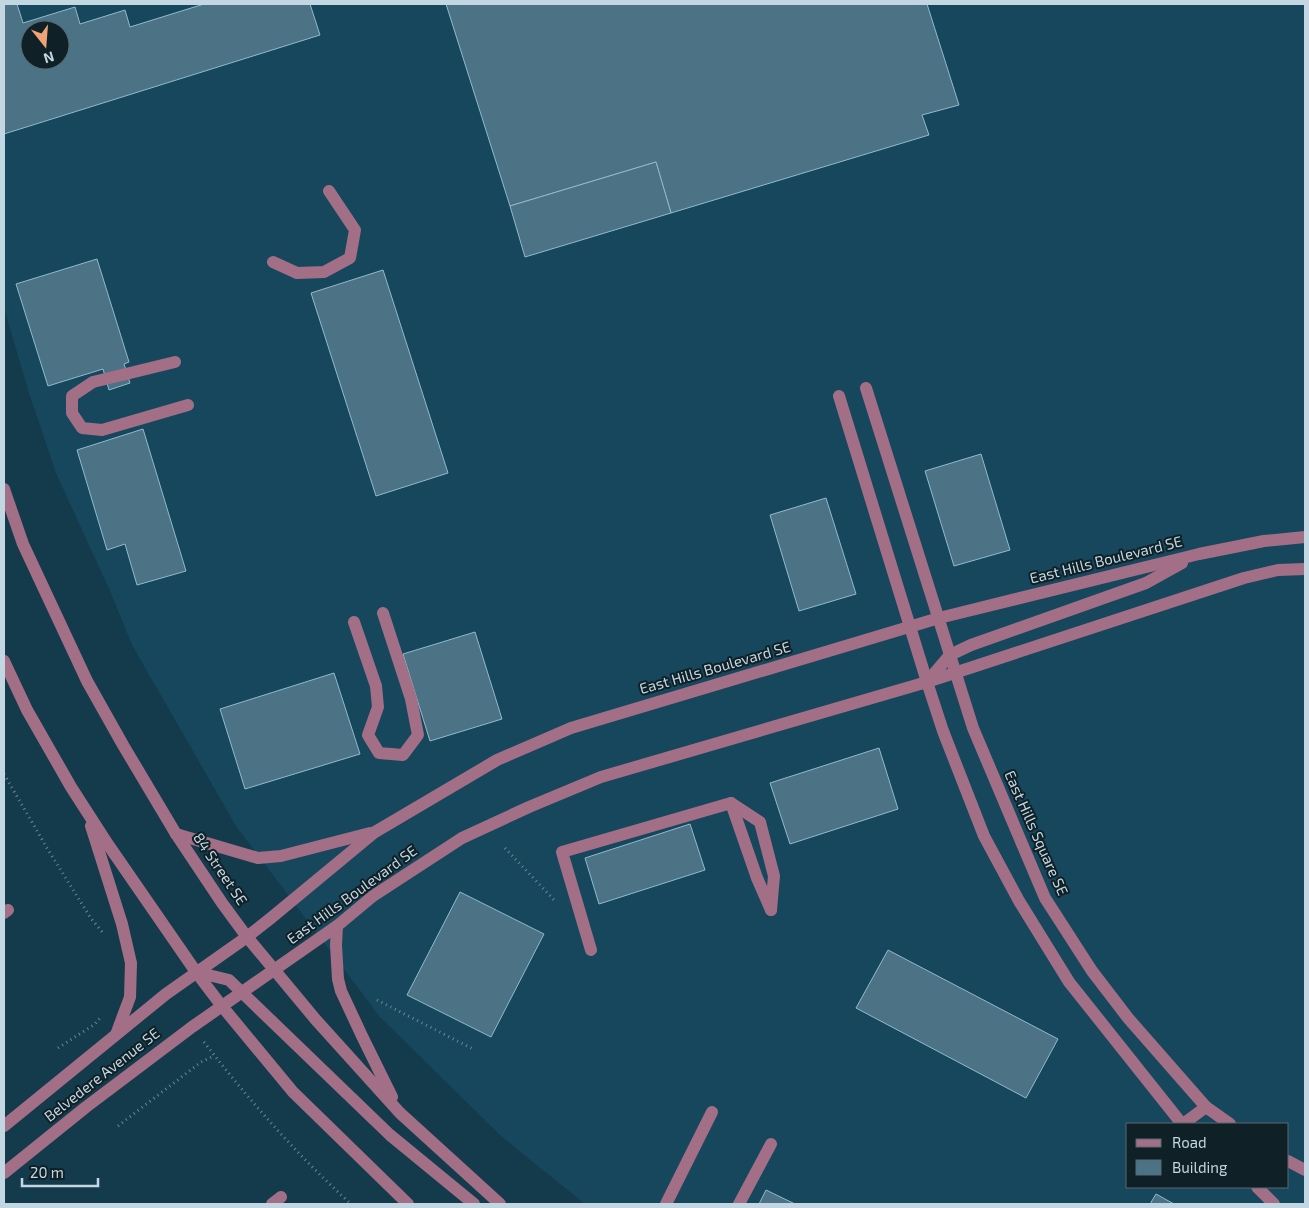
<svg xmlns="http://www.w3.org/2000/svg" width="1309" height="1208" font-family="'Exo 2',sans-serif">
<rect width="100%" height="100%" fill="#143b4c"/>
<path fill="#16475c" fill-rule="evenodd" d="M4 4H1305V1204H585L501 1136 380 1017 236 826 132 645 110 591 56 473 29 393 4 308ZM30 30H60V60H30ZM1128 1124H1288V1187H1128Z"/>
<g fill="#4c7285" stroke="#91bace" fill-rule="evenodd">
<path d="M4 4H17L23 23 75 7 80 24 125 10 130 27 204 4H310L320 35 4 134ZM30 30H60V60H30Z"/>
<polygon points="446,4 927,4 959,105 922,115 929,135 671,213 656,162 510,206"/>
<polygon points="656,162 671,213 525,257 510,206"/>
<polygon points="97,259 129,362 124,364 130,383 109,390 103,369 48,386 16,284"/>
<polygon points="383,270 448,473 376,496 311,293"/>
<polygon points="143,429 186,571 137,585 125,544 107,550 77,450"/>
<polygon points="981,454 1010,550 954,566 925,471"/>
<polygon points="826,498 856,594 799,611 770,515"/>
<polygon points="475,632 502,719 430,741 403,654"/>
<polygon points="334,673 360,754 245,789 220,709"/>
<polygon points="879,748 898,809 790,844 770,783"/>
<polygon points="690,824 705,870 599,904 585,858"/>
<polygon points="460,892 544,934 491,1037 407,995"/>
<polygon points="888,950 1058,1039 1026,1098 856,1008"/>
<polygon points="766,1190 795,1204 759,1204"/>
<polygon points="1156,1194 1174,1204 1150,1204"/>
</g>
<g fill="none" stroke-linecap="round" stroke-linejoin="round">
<g stroke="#6a8795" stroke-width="3" stroke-dasharray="1 4" stroke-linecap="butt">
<polyline points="4,774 47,848 90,917 103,933"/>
<polyline points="505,848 556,902"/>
<polyline points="377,1000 475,1050"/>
<path d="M204 1042C248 1099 297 1155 351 1204"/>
<polyline points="58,1048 95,1024 100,1018"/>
<polyline points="118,1126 201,1062 214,1056"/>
</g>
<g stroke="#a36f87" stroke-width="12">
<polyline points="273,262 297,273 324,272 350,258 355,230 329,191"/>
<polyline points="175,362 93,382 72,396 72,413 82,428 102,430 188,405"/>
<polyline points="866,388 973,728 1045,898 1092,971 1128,1018 1206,1107 1230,1124"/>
<polyline points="839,396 927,682 943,731 984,836 1019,901 1069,982 1182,1124"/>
<polyline points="4,489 23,544 87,681 123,745 176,834 222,903 247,937 316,1020 400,1113 500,1204"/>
<polyline points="354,622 376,686 378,707 368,735 379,753 403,755 418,735 411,699 383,613"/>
<polyline points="4,661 27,710 71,787 107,843 196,972 221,1005 293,1092 408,1204"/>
<polyline points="927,682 950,655 971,645 1146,583 1182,563"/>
<polyline points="731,803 757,878 771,910"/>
<polyline points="91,826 122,924 131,963 130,997 117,1032"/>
<polyline points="176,834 258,858 281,856 370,833"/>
<polyline points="4,913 8,910"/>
<polyline points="337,926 336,945 338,979 341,991 362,1036 392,1097"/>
<polyline points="591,950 562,852 731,803 760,822 774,876 771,910"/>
<polyline points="196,972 229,980 390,1135 474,1204"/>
<polyline points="1183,1124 1206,1107"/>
<polyline points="4,1126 166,994 247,937 271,918 375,832 497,760 571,728 939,618 1199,554 1264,541 1305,537"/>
<polyline points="1288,1161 1305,1170"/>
<polyline points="4,1173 86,1107 192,1027 337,926 373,896 462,838 529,807 601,777 927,682 1244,578 1278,570 1305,569"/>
<polyline points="1257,1187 1274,1204"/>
<polyline points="272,1204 281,1197"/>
<polyline points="666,1204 712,1112"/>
<polyline points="739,1204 771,1144"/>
</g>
</g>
<g text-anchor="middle" stroke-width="4" stroke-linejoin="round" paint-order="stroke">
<g font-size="15" fill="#c3d7e2" stroke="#102027">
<text transform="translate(1106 560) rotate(-14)" y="5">East Hills Boulevard SE</text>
<text transform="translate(715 668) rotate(-16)" y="5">East Hills Boulevard SE</text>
<text transform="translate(1036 833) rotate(66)" y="5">East Hills Square SE</text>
<text transform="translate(220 869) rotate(56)" y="5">84 Street SE</text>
<text transform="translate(352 895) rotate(-36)" y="5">East Hills Boulevard SE</text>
<text transform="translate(102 1075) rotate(-38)" y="5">Belvedere Avenue SE</text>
</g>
</g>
<rect width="1309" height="1208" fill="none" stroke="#c3d7e2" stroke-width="10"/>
<rect x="1126" y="1123" width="162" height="65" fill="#102027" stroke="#586972"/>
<rect x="1136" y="1139" width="25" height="8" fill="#a36f87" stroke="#586972"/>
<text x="1172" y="1148" font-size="15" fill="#c3d7e2">Road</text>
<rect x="1136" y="1160" width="25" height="15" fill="#4c7285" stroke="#586972"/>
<text x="1172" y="1173" font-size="15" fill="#c3d7e2">Building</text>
<g transform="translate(45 45) rotate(163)"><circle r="24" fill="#102027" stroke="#586972"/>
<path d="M0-4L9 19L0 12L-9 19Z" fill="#efa377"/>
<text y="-8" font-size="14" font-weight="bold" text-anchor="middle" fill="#c3d7e2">N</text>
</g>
<path d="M22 1178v8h76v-8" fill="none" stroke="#c3d7e2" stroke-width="2.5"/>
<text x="30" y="1178" font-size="15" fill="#c3d7e2" stroke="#102027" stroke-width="4" paint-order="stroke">20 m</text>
</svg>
